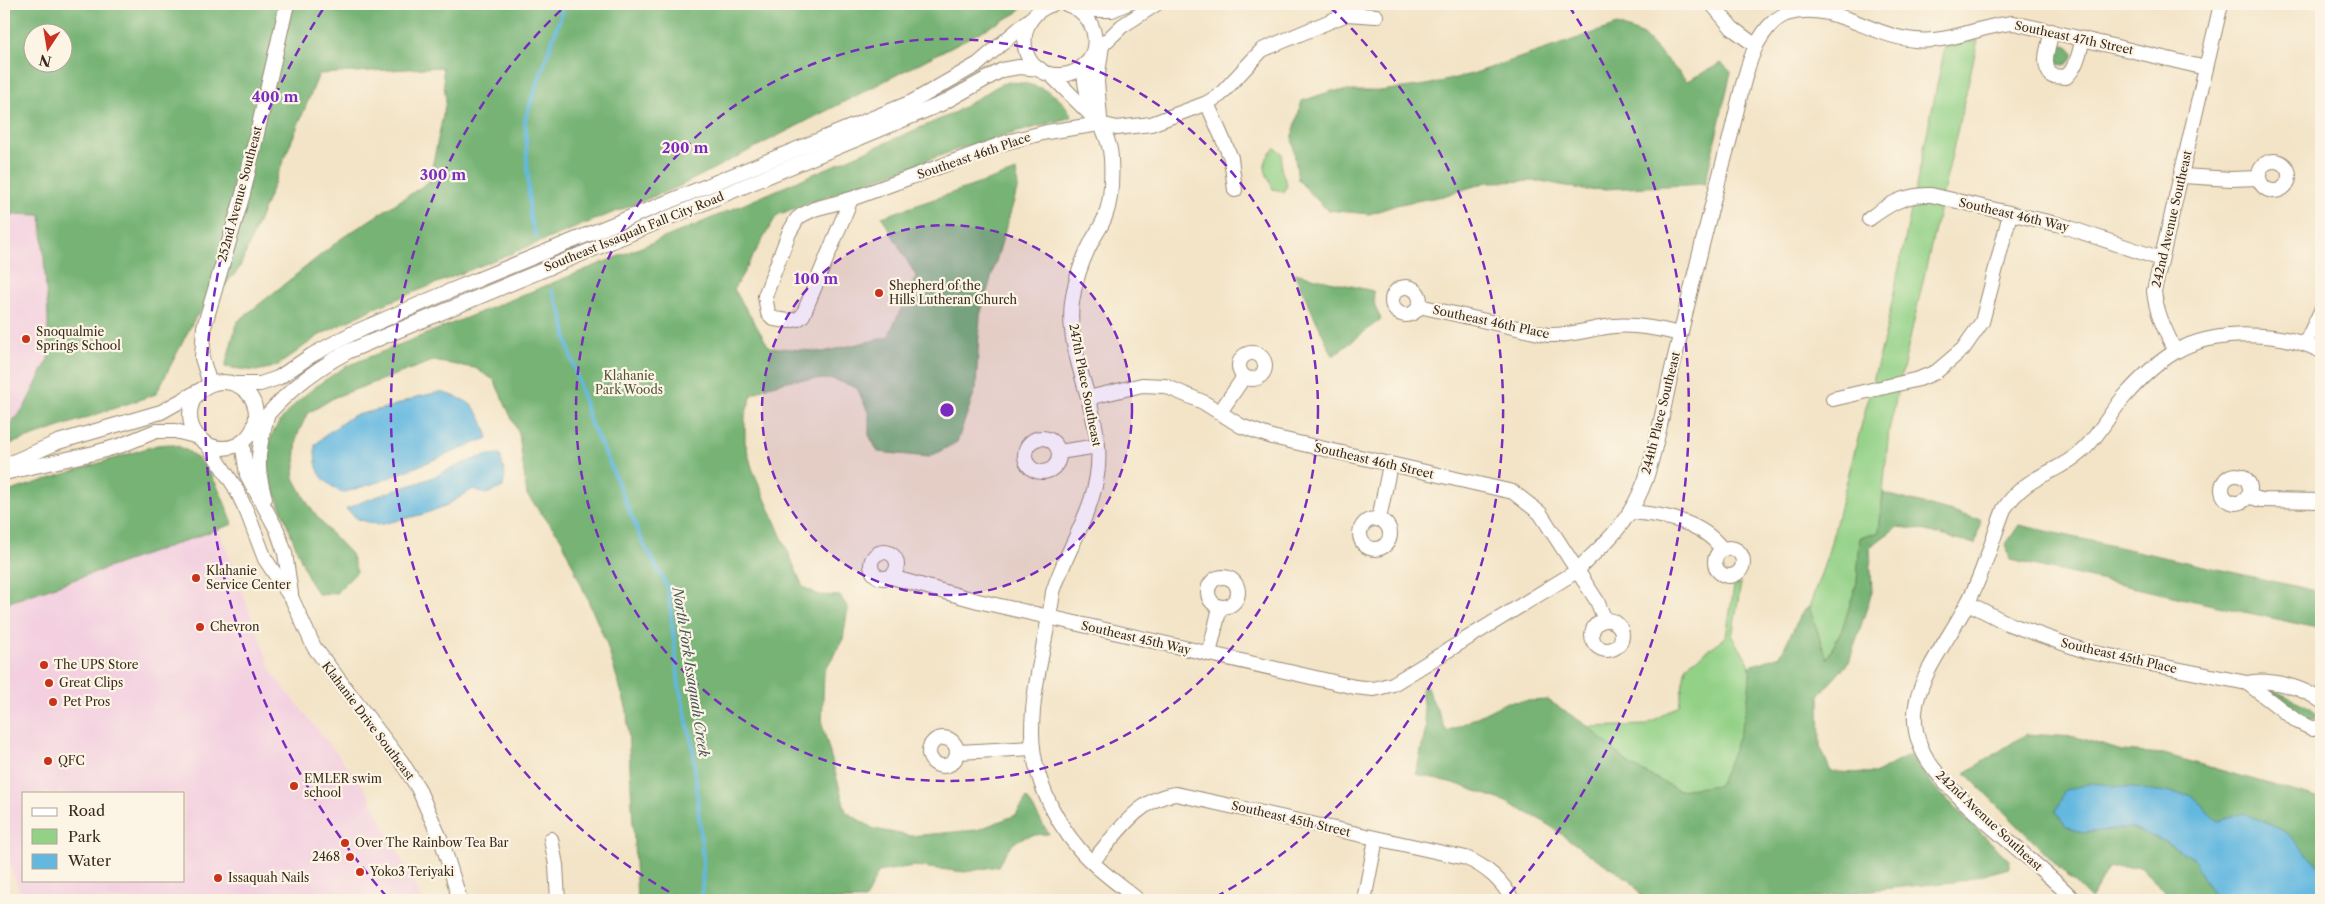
<svg xmlns="http://www.w3.org/2000/svg" width="2325" height="904" font-family="'Libre Caslon Text',serif">
<rect width="100%" height="100%" fill="#fcf5e5"/>
<filter id="ink" filterUnits="userSpaceOnUse"><feTurbulence type="fractalNoise" baseFrequency=".02" numOctaves="2"/><feDisplacementMap in="SourceGraphic" scale="10" xChannelSelector="R" yChannelSelector="G"/><feConvolveMatrix kernelMatrix="1 2 1 2 8 2 1 2 1" color-interpolation-filters="sRGB"/></filter>
<filter id="wash" filterUnits="userSpaceOnUse"><feTurbulence type="fractalNoise" baseFrequency=".0096" numOctaves="4" result="noise"/><feDisplacementMap in="SourceGraphic" scale="20" xChannelSelector="R" yChannelSelector="G"/><feGaussianBlur stdDeviation="1.12" result="paint"/><feColorMatrix in="noise" values="0 0 0 0 0 0 0 0 0 0 0 0 0 0 0 0 0 1.4 0 .05"/><feComposite in="paint" operator="in"/></filter>
<g filter="url(#wash)">
<rect width="100%" height="100%" fill="#f3e4c7"/>
<g fill="#f3cfe0" fill-rule="evenodd">
<polygon points="4,214 41,215 48,317 48,360 24,408 4,431"/>
<path d="M218 528 273 674 366 790 422 900H23L4 850V604ZM24 793H184V880H24Z"/>
</g>
<g fill="#93d187" stroke="#677e52">
<polygon points="1978,40 1889,430 1879,532 1860,538 1857,583 1842,629 1826,660 1809,607 1827,557 1885,335 1945,47"/>
<path d="M1275 148 1282 153 1281 169 1287 185 1284 192 1273 189C1265 170 1259 164 1275 148Z"/>
<path d="M1741 583 1732 637C1737 646 1748 657 1750 667 1758 696 1731 758 1719 786L1678 790 1630 765 1589 727 1646 725 1679 705 1686 666 1726 637 1734 586Z"/>
</g>
<g fill="#76b374" stroke="#586e49" fill-rule="evenodd">
<path d="M4 4H1026L1017 13 680 186 372 309 318 336 280 364 270 368 256 371 225 367 237 322 342 238 429 182 446 101 442 67 319 74 239 269 195 318 156 394 4 446V431L24 408 48 360V317L41 215 4 214ZM32 32H62V62H32Z"/>
<polygon points="1617,25 1642,34 1687,81 1722,63 1731,72 1705,184 1585,190 1541,181 1487,182 1443,196 1400,204 1369,214 1327,210 1298,180 1292,136 1302,101 1332,91 1379,91 1427,85 1472,74"/>
<circle cx="2063" cy="55" r="10"/>
<path d="M1009 82C1035 83 1061 92 1072 117L961 148 777 215 734 289 769 347 823 352 888 337 916 276 882 217 1016 171 1018 187 980 315 976 388 957 442 929 457 878 452 869 435V414L857 388 833 379 792 380 768 386 752 395 745 415V442L752 468 803 587 819 595 840 596 848 608 843 639 824 672 822 724 846 812 874 829 910 836 977 830 1016 815 1027 798 1049 834C1019 835 1012 840 998 866L965 872 913 866 878 872 865 900H637L627 710 606 642 561 538 527 495 519 434 494 380 475 368 433 361 335 397 307 414 297 436 294 478 308 504 326 528 351 554 357 572 336 593 318 594 310 582C300 558 291 534 282 511 276 494 266 475 267 456 268 417 317 384 347 366L696 225 952 114 1001 84Z"/>
<polygon points="1294,273 1373,291 1375,307 1381,319 1333,356"/>
<path d="M170 444C208 452 220 492 233 524L4 604V493L157 445Z"/>
<path d="M1883 493 1981 520 1975 544 1918 529 1897 527 1870 547 1872 592 1849 662 1819 695 1820 746 1831 772 1876 773 1910 755 1937 790 2009 860V868L1955 882 1881 889 1800 900H1645L1630 880 1589 854 1543 821 1504 801 1454 783 1416 774 1426 728 1421 689 1426 686 1447 732 1507 702 1548 700 1589 727 1630 765 1678 790 1719 785C1736 748 1751 708 1750 666L1780 656 1802 612 1809 607 1827 659 1842 629 1857 583 1860 538 1879 532Z"/>
<polygon points="2019,525 2321,592 2321,629 2010,560 2006,544"/>
<polygon points="2265,686 2311,708 2317,715 2314,720 2306,718 2262,689"/>
<polygon points="2026,734 2076,737 2122,751 2164,754 2321,799 2321,900 2174,900 2140,867 2108,868 2091,899 1965,773"/>
</g>
<g fill="#64b8e0" stroke="#50717f">
<path d="M440 392C473 401 478 406 488 438L381 481 342 493C320 479 315 473 315 445L328 433 352 416 390 407 417 397Z"/>
<path d="M500 454 505 475 503 487 486 494 473 489 447 505 424 514 378 525 358 519 346 509C371 497 397 490 423 481 448 472 473 455 500 454Z"/>
<polygon points="2092,783 2191,795 2218,821 2244,813 2286,832 2321,868 2321,900 2223,900 2210,891 2193,858 2164,841 2130,828 2082,833 2065,825 2056,811 2065,790"/>
</g>
<g fill="none" stroke-linecap="round" stroke-linejoin="round">
<g stroke="#64b8e0" stroke-width="4">
<polyline points="536,237 530,218 525,119 565,4"/>
<polyline points="552,291 562,313 568,346 590,422 610,464 641,539 668,588 679,686 693,748 703,860 702,900"/>
</g>
</g>
</g>
<g filter="url(#ink)">
<g fill="none" stroke-linecap="round" stroke-linejoin="round">
<defs>
<g id="minor">
<path d="M1053 4C1010 17 1018 78 1061 75 1104 72 1106 16 1066 4"/>
<polyline points="1712,4 1732,28 1756,46"/>
<polyline points="1081,10 1112,10 1126,4"/>
<path d="M2052 31C2049 46 2040 64 2052 76L2066 77C2077 67 2079 53 2083 39"/>
<polyline points="1093,54 1122,26 1156,4"/>
<path d="M1084 65C1084 77 1085 88 1089 99 1096 119 1110 136 1111 158 1112 177 1112 197 1106 214 1103 224 1097 232 1092 241 1082 260 1075 280 1072 302 1066 351 1094 397 1098 446 1103 501 1068 543 1053 592 1047 638 1032 685 1032 732 1032 774 1053 819 1080 850 1096 869 1119 884 1138 900"/>
<polyline points="1050,74 1096,120"/>
<polyline points="1207,103 1231,158 1235,190"/>
<polyline points="1100,118 1097,81 1102,45"/>
<circle cx="2274" cy="176" r="15"/>
<polyline points="2183,176 2231,179 2259,178"/>
<polyline points="851,199 803,315 798,319 789,321 774,319 768,313 765,296 789,233 797,219 802,215 814,209 851,199 1007,142 1047,132 1100,124 1117,128 1151,124 1207,103 1220,95 1262,50 1347,14 1376,16"/>
<path d="M1869 219C1889 204 1905 194 1931 195L2061 225 2161 259"/>
<circle cx="1406" cy="301" r="14"/>
<path d="M1419 306 1548 335C1571 336 1592 328 1614 326 1636 324 1660 329 1680 334"/>
<polyline points="2305,344 2321,311"/>
<path d="M2175 351C2166 332 2156 313 2154 291L2221 4"/>
<circle cx="1252" cy="366" r="13"/>
<circle cx="223" cy="415" r="33"/>
<polyline points="210,384 202,358 204,327 243,194 287,4"/>
<polyline points="236,384 260,384 278,378 312,355 353,333 450,291 912,102 978,64 1028,21"/>
<polyline points="1088,398 1142,385 1165,386 1203,402 1241,426 1272,437 1513,492 1540,513 1597,601 1605,620"/>
<polyline points="1833,399 1919,379 1936,372 1963,349 1982,322 2010,214"/>
<polyline points="1220,412 1244,377"/>
<path d="M250 435C280 398 306 374 349 351L941 104 1002 70 1019 67 1040 69"/>
<circle cx="1042" cy="455" r="17"/>
<polyline points="242,442 247,475 277,530 285,553 291,594"/>
<polyline points="207,444 235,487 247,512 265,559 292,599 314,647 401,761 418,788 443,845 460,900"/>
<polyline points="1059,452 1098,446"/>
<polyline points="4,466 58,442 161,412 202,389"/>
<polyline points="4,473 94,453 122,445 156,431 175,431 199,437"/>
<circle cx="2236" cy="489" r="14"/>
<polyline points="2248,496 2261,500 2321,501"/>
<path d="M265 498C255 466 258 450 267 417"/>
<path d="M1631 512C1664 515 1701 521 1722 549"/>
<circle cx="1375" cy="534" r="15"/>
<polyline points="1379,519 1390,465"/>
<circle cx="1729" cy="562" r="14"/>
<circle cx="884" cy="565" r="13"/>
<path d="M891 577 978 601 1355 687 1374 689 1393 684 1577 571C1585 561 1594 554 1604 544 1622 526 1636 505 1645 481 1658 444 1664 403 1673 365 1691 290 1708 216 1729 142 1737 112 1744 70 1757 44 1764 31 1772 20 1786 14 1833 0 1869 36 1915 40 1950 44 1980 25 2014 23L2206 68"/>
<circle cx="1223" cy="592" r="15"/>
<path d="M1968 603 2009 624 2085 651 2247 683C2269 678 2303 687 2321 701"/>
<circle cx="1607" cy="635" r="15"/>
<polyline points="1209,654 1220,607"/>
<polyline points="2247,683 2298,722 2313,729 2321,726"/>
<circle cx="943" cy="752" r="14"/>
<polyline points="958,752 1033,748"/>
<polyline points="551,839 556,865 558,900"/>
<path d="M1092 862C1115 836 1139 797 1176 794L1466 858C1485 866 1503 881 1512 900"/>
<polyline points="1364,900 1376,839"/>
<path d="M2074 900C2031 856 1978 821 1938 774 1884 711 1937 662 1967 604 1983 575 1992 540 2004 509 2028 473 2054 476 2082 451 2099 436 2109 414 2124 397 2138 381 2156 363 2175 352 2214 329 2282 331 2321 351"/>
</g>
</defs>
<use href="#minor" stroke="#978772" stroke-width="16"/>
<use href="#minor" stroke="#fff" stroke-width="14"/>
</g>
</g>
<circle cx="947" cy="410" r="185" fill="#7b2cbf" fill-opacity=".12"/>
<g fill="none" stroke="#7b2cbf" stroke-width="2.5" stroke-dasharray="9 6">
<circle cx="947" cy="410" r="185"/>
<circle cx="947" cy="410" r="371"/>
<path d="M682 899A556 556 0 0 1 564 7M1330 7A556 556 0 0 1 1212 899"/>
<path d="M387 897A742 742 0 0 1 325 6M1569 6A742 742 0 0 1 1507 897"/>
</g>
<g fill="#c8321e" stroke="#fcf5e5" stroke-width="2">
<circle cx="879" cy="293" r="5"/>
<circle cx="26" cy="339" r="5"/>
<circle cx="196" cy="578" r="5"/>
<circle cx="200" cy="627" r="5"/>
<circle cx="44" cy="665" r="5"/>
<circle cx="49" cy="683" r="5"/>
<circle cx="53" cy="702" r="5"/>
<circle cx="48" cy="761" r="5"/>
<circle cx="294" cy="786" r="5"/>
<circle cx="345" cy="843" r="5"/>
<circle cx="350" cy="857" r="5"/>
<circle cx="360" cy="872" r="5"/>
<circle cx="218" cy="878" r="5"/>
</g>
<g text-anchor="middle" stroke-width="4.5" stroke-linejoin="round" paint-order="stroke">
<g font-size="12" fill="#3b2a1e" stroke="#fcf5e5">
<text transform="translate(2074 38) rotate(12)" y="4">Southeast 47th Street</text>
<text transform="translate(974 156) rotate(-19)" y="4">Southeast 46th Place</text>
<text transform="translate(240 194) rotate(-75)" y="4">252nd Avenue Southeast</text>
<text transform="translate(2014 215) rotate(13)" y="4">Southeast 46th Way</text>
<text transform="translate(2172 219) rotate(-77)" y="4">242nd Avenue Southeast</text>
<text transform="translate(634 232) rotate(-22)" y="4">Southeast Issaquah Fall City Road</text>
<text transform="translate(1491 322) rotate(12)" y="4">Southeast 46th Place</text>
<text transform="translate(1085 385) rotate(79)" y="4">247th Place Southeast</text>
<text transform="translate(1661 413) rotate(-76)" y="4">244th Place Southeast</text>
<text transform="translate(1374 461) rotate(13)" y="4">Southeast 46th Street</text>
<text transform="translate(1136 638) rotate(13)" y="4">Southeast 45th Way</text>
<text transform="translate(2119 656) rotate(13)" y="4">Southeast 45th Place</text>
<text transform="translate(368 721) rotate(53)" y="4">Klahanie Drive Southeast</text>
<text transform="translate(1291 819) rotate(13)" y="4">Southeast 45th Street</text>
<text transform="translate(1989 821) rotate(43)" y="4">242nd Avenue Southeast</text>
</g>
<g font-size="12" fill="#3b2a1e" stroke="#fcf5e5" text-anchor="start">
<text x="889" y="290">Shepherd of the<tspan x="889" dy="14">Hills Lutheran Church</tspan></text>
<text x="36" y="336">Snoqualmie<tspan x="36" dy="14">Springs School</tspan></text>
<text x="206" y="575">Klahanie<tspan x="206" dy="14">Service Center</tspan></text>
<text x="210" y="631">Chevron</text>
<text x="54" y="669">The UPS Store</text>
<text x="59" y="687">Great Clips</text>
<text x="63" y="706">Pet Pros</text>
<text x="58" y="765">QFC</text>
<text x="304" y="783">EMLER swim<tspan x="304" dy="14">school</tspan></text>
<text x="355" y="847">Over The Rainbow Tea Bar</text>
<text x="340" y="861" text-anchor="end">2468</text>
<text x="370" y="876">Yoko3 Teriyaki</text>
<text x="228" y="882">Issaquah Nails</text>
</g>
<g font-size="12" fill="#515438" stroke="#fcf5e5">
<text x="629" y="380">Klahanie<tspan x="629" dy="14">Park Woods</tspan></text>
</g>
<g font-size="14" font-style="italic" fill="#475558" stroke="#fcf5e5">
<text transform="translate(691 672) rotate(81)" y="5">North Fork Issaquah Creek</text>
</g>
</g>
<circle cx="947" cy="410" r="8" fill="#7b2cbf" stroke="#fcf5e5" stroke-width="2.5"/>
<g font-size="15" text-anchor="middle" font-weight="bold" fill="#7b2cbf" stroke="#fcf5e5" stroke-width="4.5" stroke-linejoin="round" paint-order="stroke">
<text x="275" y="102">400 m</text>
<text x="685" y="153">200 m</text>
<text x="443" y="180">300 m</text>
<text x="816" y="284">100 m</text>
</g>
<rect width="2325" height="904" fill="none" stroke="#fcf5e5" stroke-width="20"/>
<rect x="22" y="792" width="162" height="90" fill="#fcf5e5" stroke="#afa495"/>
<rect x="32" y="808" width="25" height="8" fill="#ffffff" stroke="#afa495"/>
<text x="68" y="816" font-size="15" fill="#3b2a1e">Road</text>
<rect x="32" y="829" width="25" height="15" fill="#93d187" stroke="#afa495"/>
<text x="68" y="842" font-size="15" fill="#3b2a1e">Park</text>
<rect x="32" y="854" width="25" height="15" fill="#64b8e0" stroke="#afa495"/>
<text x="68" y="866" font-size="15" fill="#3b2a1e">Water</text>
<g transform="translate(48 48) rotate(192)"><circle r="24" fill="#fcf5e5" stroke="#afa495"/>
<path d="M0-4L9 19L0 12L-9 19Z" fill="#c8321e"/>
<text y="-8" font-size="14" font-weight="bold" text-anchor="middle" fill="#3b2a1e">N</text>
</g>
</svg>
